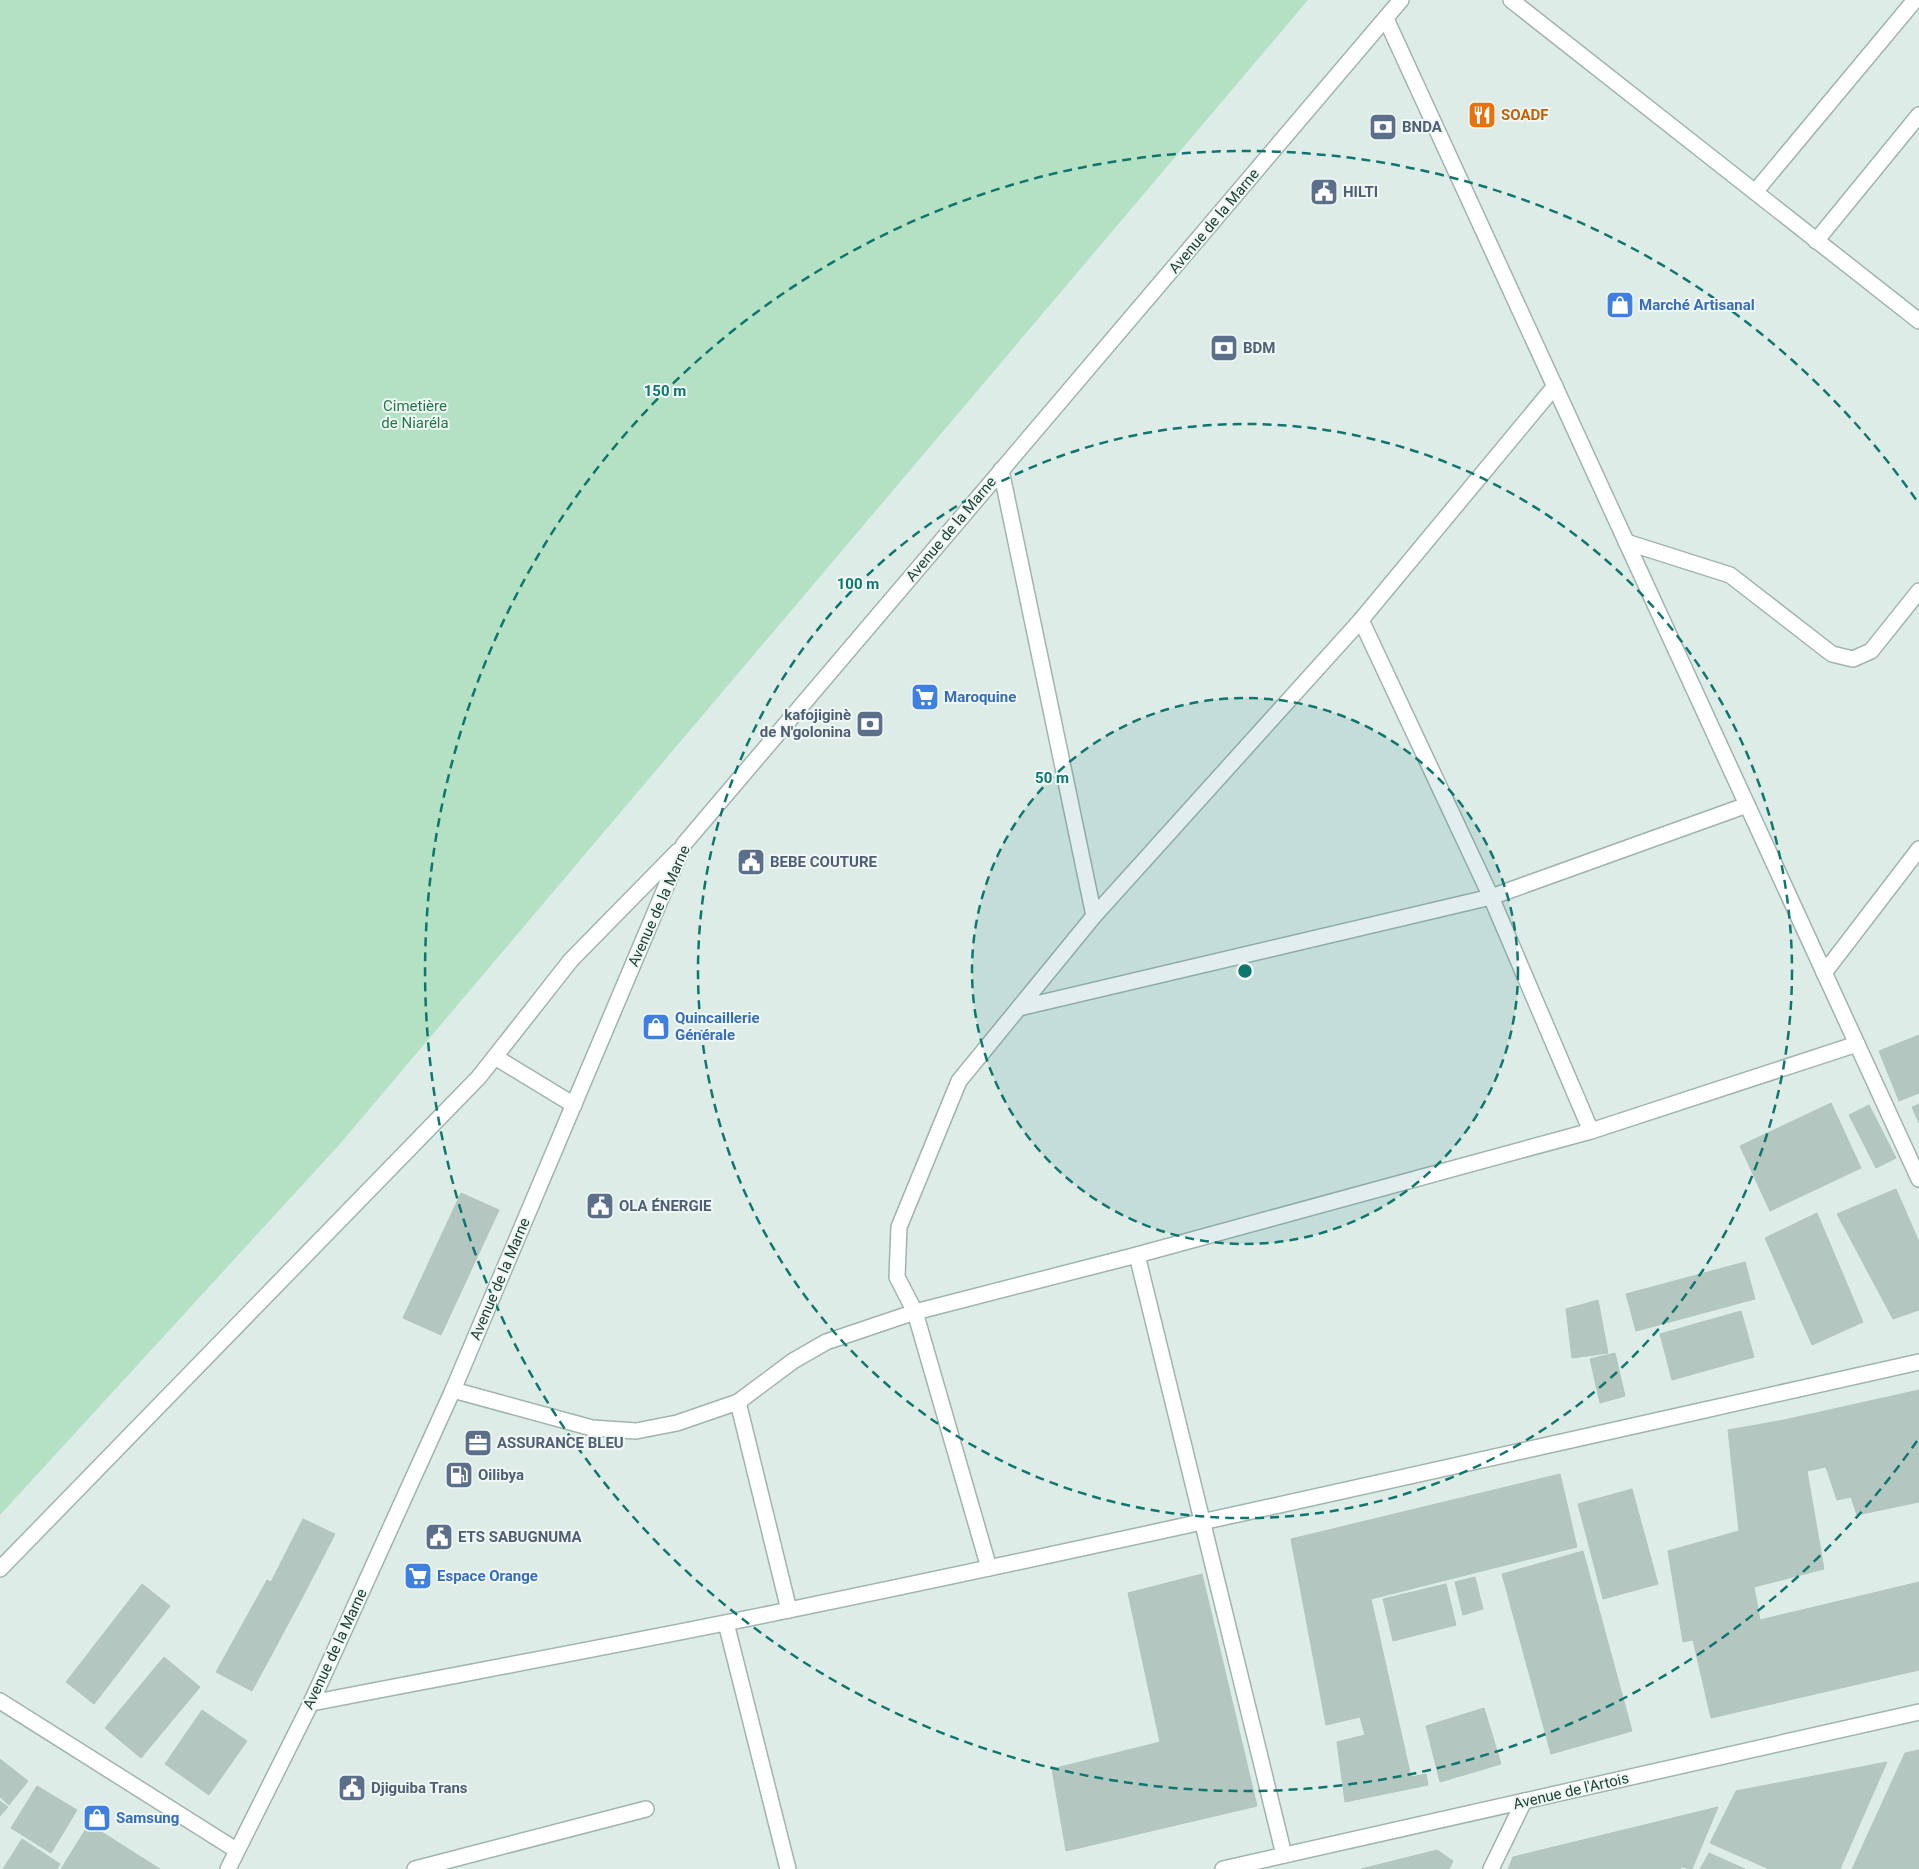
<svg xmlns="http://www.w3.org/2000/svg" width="1919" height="1869" font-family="Roboto,sans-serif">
<rect width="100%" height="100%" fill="#deece7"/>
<polygon fill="#b4e0c3" points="0,0 1308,0 339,1145 0,1515"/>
<g fill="#b3c7c0" stroke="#b0c6be">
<polygon points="1919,1035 1919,1093 1899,1101 1879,1051"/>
<polygon points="1831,1103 1861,1168 1770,1211 1740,1146"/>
<polygon points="1919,1104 1919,1123 1912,1107"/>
<polygon points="1869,1105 1896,1158 1876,1168 1849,1115"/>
<polygon points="1896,1189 1919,1242 1919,1310 1893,1319 1837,1214"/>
<polygon points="461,1193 499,1210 441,1335 403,1318"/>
<polygon points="1817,1213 1863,1322 1812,1345 1765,1238"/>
<polygon points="1745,1262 1755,1299 1636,1331 1626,1294"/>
<polygon points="1598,1300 1608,1353 1572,1358 1566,1309"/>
<polygon points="1741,1311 1754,1357 1672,1380 1660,1334"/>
<polygon points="1615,1353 1625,1396 1600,1403 1590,1359"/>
<polygon points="1919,1390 1919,1502 1857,1515 1851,1497 1837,1500 1826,1467 1807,1471 1824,1569 1754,1587 1760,1620 1919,1582 1919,1670 1711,1718 1693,1640 1683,1642 1668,1551 1739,1531 1728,1430 1784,1420"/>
<polygon points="1560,1474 1577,1547 1371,1599 1411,1777 1426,1774 1428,1785 1345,1802 1337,1742 1365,1735 1360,1717 1326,1725 1291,1539"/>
<polygon points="1632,1489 1658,1584 1603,1599 1578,1504"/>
<polygon points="303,1519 335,1534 302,1598 271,1582"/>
<polygon points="1583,1551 1632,1731 1551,1754 1502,1574"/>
<polygon points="1202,1574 1257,1806 1066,1851 1052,1769 1160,1742 1128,1593"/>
<polygon points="1475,1577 1483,1609 1463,1615 1455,1582"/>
<polygon points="267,1580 302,1598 252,1691 216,1672"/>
<polygon points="142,1584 170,1606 94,1704 66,1682"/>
<polygon points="1446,1584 1456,1625 1393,1641 1383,1599"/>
<polygon points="164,1657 200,1687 141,1758 105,1728"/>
<polygon points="1484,1708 1501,1764 1440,1782 1426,1726"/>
<polygon points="202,1710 247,1741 209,1795 165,1764"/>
<polygon points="1919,1750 1919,1869 1852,1869 1905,1753"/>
<polygon points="0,1759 28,1781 9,1805 0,1797"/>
<polygon points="1887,1762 1840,1869 1769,1869 1710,1843 1736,1791"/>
<polygon points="37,1786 77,1810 51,1853 11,1828"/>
<polygon points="0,1801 8,1807 0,1816"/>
<polygon points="1718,1807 1692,1869 1681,1867 1680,1869 1508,1869 1513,1857"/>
<polygon points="89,1824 160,1869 61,1869"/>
<polygon points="22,1839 60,1864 57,1869 3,1869"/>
<polygon points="1437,1850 1453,1861 1449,1869 1361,1869"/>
<polygon points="1709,1853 1745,1869 1700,1869"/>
</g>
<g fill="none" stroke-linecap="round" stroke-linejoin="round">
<defs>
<g id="minor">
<polyline points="1511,0 1919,321"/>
<polyline points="1386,19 1919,1179"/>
<polyline points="1755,192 1915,0"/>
<polyline points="1816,241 1919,115"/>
<polyline points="1001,470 1094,916"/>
<polyline points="1626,542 1730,575 1832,654 1853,659 1871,651 1919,591"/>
<polyline points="1361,620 1491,897 1591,1131"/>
<polyline points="1824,973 1919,849"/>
<polyline points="1019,1008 1491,897 1747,805"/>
<polyline points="495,1057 574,1105"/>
<polyline points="1137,1255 1284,1855"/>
<polyline points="453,1390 592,1428 636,1431 677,1423 738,1402 793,1361 826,1342 915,1312 1137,1255 1591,1131 1857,1044"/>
<polyline points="738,1402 789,1610"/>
<polyline points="989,1568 915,1312 897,1277 899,1227 959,1081 1094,916 1361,620 1555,386"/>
<polyline points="0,1569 479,1077 571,960 678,851"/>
<polyline points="726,1623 788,1869"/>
<polyline points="0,1701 236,1850"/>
<path d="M311 1703C470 1672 630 1643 789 1610 1167 1532 1543 1446 1919 1362"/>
<polyline points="228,1869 311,1703 453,1390 684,844 1401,0"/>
<polyline points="415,1869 646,1809"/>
<polyline points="1223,1869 1919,1712"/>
<polyline points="1491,1869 1524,1801"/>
</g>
</defs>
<use href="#minor" stroke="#a0b4af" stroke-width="18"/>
<use href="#minor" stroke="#fff" stroke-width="15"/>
</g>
<circle cx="1245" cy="971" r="273" fill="#0f766e" fill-opacity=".12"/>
<g fill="none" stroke="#0f766e" stroke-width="2.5" stroke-dasharray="9 6">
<circle cx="1245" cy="971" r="273"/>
<circle cx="1245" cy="971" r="547"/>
<path d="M1917 1441A820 820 0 1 1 1917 501"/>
</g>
<defs>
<symbol id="restaurant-square" viewBox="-11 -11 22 22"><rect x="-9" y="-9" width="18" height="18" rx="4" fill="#e8710a" stroke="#eff8f4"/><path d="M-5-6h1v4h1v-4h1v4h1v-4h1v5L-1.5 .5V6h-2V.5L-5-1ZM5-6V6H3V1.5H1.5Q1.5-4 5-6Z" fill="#fff"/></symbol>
<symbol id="bank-square" viewBox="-11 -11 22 22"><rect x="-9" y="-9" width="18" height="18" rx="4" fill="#5c6f8a" stroke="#eff8f4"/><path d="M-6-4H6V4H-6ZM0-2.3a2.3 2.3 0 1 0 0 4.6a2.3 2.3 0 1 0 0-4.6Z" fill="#fff"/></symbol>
<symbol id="civic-square" viewBox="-11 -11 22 22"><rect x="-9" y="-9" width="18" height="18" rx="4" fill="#5c6f8a" stroke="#eff8f4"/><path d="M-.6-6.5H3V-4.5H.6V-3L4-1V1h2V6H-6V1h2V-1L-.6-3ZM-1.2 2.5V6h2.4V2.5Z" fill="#fff"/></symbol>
<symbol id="shop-square" viewBox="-11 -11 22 22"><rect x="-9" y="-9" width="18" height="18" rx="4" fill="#3f7fe0" stroke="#eff8f4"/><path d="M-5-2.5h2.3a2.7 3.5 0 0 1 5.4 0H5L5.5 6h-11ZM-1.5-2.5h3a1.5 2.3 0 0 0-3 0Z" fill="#fff"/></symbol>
<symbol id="supermarket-square" viewBox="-11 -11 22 22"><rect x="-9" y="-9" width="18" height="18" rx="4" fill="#3f7fe0" stroke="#eff8f4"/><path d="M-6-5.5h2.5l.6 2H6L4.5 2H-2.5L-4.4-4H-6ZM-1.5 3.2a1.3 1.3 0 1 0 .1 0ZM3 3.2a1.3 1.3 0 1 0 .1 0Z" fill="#fff"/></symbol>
<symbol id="office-square" viewBox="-11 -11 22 22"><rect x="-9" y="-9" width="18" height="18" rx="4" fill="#5c6f8a" stroke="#eff8f4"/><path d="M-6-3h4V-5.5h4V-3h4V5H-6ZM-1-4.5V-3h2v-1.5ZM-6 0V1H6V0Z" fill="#fff"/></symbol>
<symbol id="fuel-square" viewBox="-11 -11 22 22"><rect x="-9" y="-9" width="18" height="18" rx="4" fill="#5c6f8a" stroke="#eff8f4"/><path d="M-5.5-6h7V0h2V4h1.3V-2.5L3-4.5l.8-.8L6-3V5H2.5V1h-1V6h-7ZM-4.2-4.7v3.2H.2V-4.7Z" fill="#fff"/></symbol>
</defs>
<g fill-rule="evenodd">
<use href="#restaurant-square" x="1466" y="99" width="32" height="32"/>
<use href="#bank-square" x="1367" y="111" width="32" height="32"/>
<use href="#civic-square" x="1308" y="176" width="32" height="32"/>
<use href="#shop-square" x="1604" y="289" width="32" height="32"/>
<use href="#bank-square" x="1208" y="332" width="32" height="32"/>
<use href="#supermarket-square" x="909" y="681" width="32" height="32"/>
<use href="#bank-square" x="854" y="708" width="32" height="32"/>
<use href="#civic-square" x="735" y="846" width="32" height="32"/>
<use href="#shop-square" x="640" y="1011" width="32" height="32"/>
<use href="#civic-square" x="584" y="1190" width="32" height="32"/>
<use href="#office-square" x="462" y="1427" width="32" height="32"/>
<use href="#fuel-square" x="443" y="1459" width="32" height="32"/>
<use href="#civic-square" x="423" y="1521" width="32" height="32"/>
<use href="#supermarket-square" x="402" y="1560" width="32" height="32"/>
<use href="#civic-square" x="336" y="1772" width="32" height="32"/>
<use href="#shop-square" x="81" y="1802" width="32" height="32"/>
</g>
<g text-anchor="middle" stroke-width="4" stroke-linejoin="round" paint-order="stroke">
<g font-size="15" font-weight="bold" fill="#c56008" stroke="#eff8f4" text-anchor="start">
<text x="1501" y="120">SOADF</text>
</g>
<g font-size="15" font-weight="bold" fill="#4e5e75" stroke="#eff8f4" text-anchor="start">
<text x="1402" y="132">BNDA</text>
<text x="1343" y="197">HILTI</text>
<text x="1243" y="353">BDM</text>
<text x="851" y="720" text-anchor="end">kafojiginè<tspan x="851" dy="17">de N'golonina</tspan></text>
<text x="770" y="867">BEBE COUTURE</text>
<text x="619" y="1211">OLA ÉNERGIE</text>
<text x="497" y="1448">ASSURANCE BLEU</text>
<text x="478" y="1480">Oilibya</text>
<text x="458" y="1542">ETS SABUGNUMA</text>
<text x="371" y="1793">Djiguiba Trans</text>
</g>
<g font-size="15" fill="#1d3d37" stroke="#eff8f4">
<text transform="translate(1214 221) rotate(-50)" y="5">Avenue de la Marne</text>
<text transform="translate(951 529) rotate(-50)" y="5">Avenue de la Marne</text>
<text transform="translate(659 906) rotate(-66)" y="5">Avenue de la Marne</text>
<text transform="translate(500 1279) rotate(-67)" y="5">Avenue de la Marne</text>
<text transform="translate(335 1649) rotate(-65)" y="5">Avenue de la Marne</text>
<text transform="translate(1571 1791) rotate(-13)" y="5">Avenue de l'Artois</text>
</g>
<g font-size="15" font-weight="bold" fill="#366cbe" stroke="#eff8f4" text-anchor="start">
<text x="1639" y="310">Marché Artisanal</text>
<text x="944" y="702">Maroquine</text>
<text x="675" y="1023">Quincaillerie<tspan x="675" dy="17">Générale</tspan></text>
<text x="437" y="1581">Espace Orange</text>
<text x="116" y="1823">Samsung</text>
</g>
<g font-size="15" fill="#23784b" stroke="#eff8f4">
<text x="415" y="411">Cimetière<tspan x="415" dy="17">de Niaréla</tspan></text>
</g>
</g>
<circle cx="1245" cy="971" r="8" fill="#0f766e" stroke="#eff8f4" stroke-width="2.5"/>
<g font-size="15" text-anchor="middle" font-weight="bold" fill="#0f766e" stroke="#eff8f4" stroke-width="4" stroke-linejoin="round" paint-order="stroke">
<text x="665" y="396">150 m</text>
<text x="858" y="589">100 m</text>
<text x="1052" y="783">50 m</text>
</g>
</svg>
